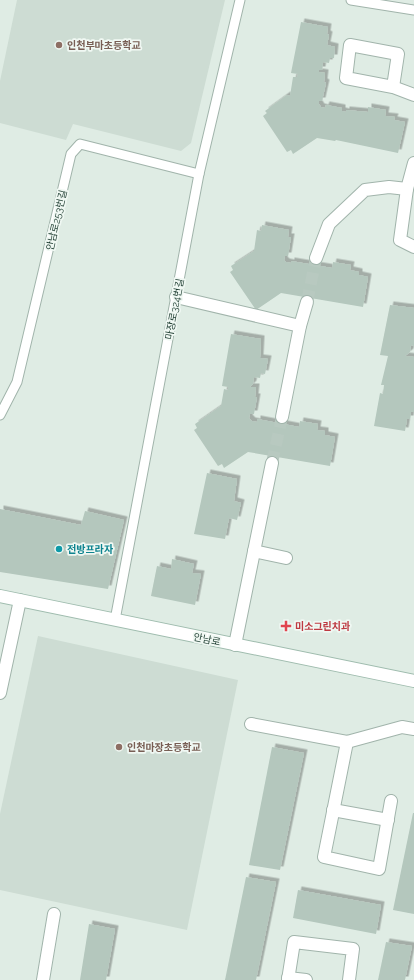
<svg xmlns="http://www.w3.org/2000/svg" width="414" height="980" font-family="Raleway,'Noto Sans KR',sans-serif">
<defs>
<filter id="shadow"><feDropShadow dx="3.5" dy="-3.5" stdDeviation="0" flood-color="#0004"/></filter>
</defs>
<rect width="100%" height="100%" fill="#dfece4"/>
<g fill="#cddcd3">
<polygon points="17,0 225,0 191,143 181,151 73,124 66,140 0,123 0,81"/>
<polygon points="38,636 238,680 187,930 0,890 0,814"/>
</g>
<g fill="#b4c7bd" filter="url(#shadow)">
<polygon points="301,22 328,27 327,34 329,35 327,45 335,47 334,58 330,58 329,63 323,62 322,70 319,70 319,72 325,73 324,82 326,83 322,101 319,101 319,104 321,107 325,108 326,105 342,108 342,111 346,112 346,110 368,112 368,107 386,110 385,116 395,117 394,120 405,122 398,153 336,140 335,141 317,138 293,154 291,150 287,152 263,116 267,113 265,111 287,95 290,96 293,77 297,77 298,74 291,73"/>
<polygon points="262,225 289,230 288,237 291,237 288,256 285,256 284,260 286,262 291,263 291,261 332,268 333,262 351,265 350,270 359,272 359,275 368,277 363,307 281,293 256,310 230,272 233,270 231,266 254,251 257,230 261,231"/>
<polygon points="390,305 414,308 414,346 411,345 410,352 405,356 414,357 414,412 411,412 410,419 407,419 405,431 374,426 380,393 383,394 384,385 381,385 388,356 380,355"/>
<polygon points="231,334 261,339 260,358 268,359 265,374 261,373 260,378 254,377 253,384 250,387 256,387 255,397 257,397 254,414 250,414 249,418 252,421 257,422 257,419 299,427 300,421 318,424 317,430 325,431 325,435 335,437 330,466 248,452 224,468 222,464 218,466 194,430 197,428 195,424 221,406 224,389 228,390 228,387 222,386"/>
<polygon points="207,473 237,479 234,501 241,503 237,520 229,518 225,539 194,534"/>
<polygon points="0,509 81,525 85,511 124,520 108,589 0,572"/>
<polygon points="172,559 194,564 192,573 201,574 195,605 151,596 157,566 171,569"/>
<polygon points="272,747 304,753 280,870 249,865"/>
<polygon points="413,813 414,813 414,914 393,910"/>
<polygon points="246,877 276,882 256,980 225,980"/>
<polygon points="298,890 381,905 376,934 293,918"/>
<polygon points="89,924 115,929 106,980 80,980"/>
<polygon points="386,942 412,946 405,980 378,980"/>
</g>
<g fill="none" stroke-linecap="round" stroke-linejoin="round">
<g stroke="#b8c9c0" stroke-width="12" stroke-dasharray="12 6" stroke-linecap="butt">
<polyline points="307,302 316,258"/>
<polyline points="272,463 282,417"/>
</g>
<defs>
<g id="service">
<polyline points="351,0 414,10"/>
<polyline points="0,415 17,382 71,154 80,144 199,174"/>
<polyline points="115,620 199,174 240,0"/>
</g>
<g id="minor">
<polyline points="393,87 398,54 350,45 346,78 393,87 414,95"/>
<polyline points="414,163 407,189 400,240 414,247"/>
<polyline points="316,258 329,224 365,190 389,187 407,189"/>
<polyline points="176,297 300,326"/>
<polyline points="282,417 300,326 307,302"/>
<polyline points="254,551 286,558"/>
<polyline points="235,645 272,463"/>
<polyline points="0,693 20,600"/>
<polyline points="251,724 347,742 402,727 414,729"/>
<polyline points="347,742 324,857 379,869 391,801"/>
<polyline points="333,810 388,820"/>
<polyline points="288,978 306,980"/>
<polyline points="43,980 54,914"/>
<polyline points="288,980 294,942 353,949 349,980"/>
</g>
<polyline id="secondary" points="0,596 414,681"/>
</defs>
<use href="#service" stroke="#a1b4ab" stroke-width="11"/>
<use href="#minor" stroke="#a1b4ab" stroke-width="14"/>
<use href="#secondary" stroke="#9fbcae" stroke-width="14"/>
<use href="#service" stroke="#fff" stroke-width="9"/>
<use href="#minor" stroke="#fff" stroke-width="12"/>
<use href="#secondary" stroke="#fff" stroke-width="12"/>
</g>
<g fill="#8d6e63" stroke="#f0f8f3" stroke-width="1.5">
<circle cx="59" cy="45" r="4"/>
<circle cx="119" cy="747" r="4"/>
</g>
<circle fill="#0f9aa8" stroke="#f0f8f3" stroke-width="1.5" cx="59" cy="549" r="4"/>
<path fill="#e0444e" stroke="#f0f8f3" stroke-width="1.5" d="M284 620h4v4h4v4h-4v4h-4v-4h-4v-4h4z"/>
<g text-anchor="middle" stroke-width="3.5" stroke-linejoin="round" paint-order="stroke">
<g font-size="10" font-weight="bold" fill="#785e54" stroke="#f0f8f3" text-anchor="start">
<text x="67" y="49">인천부마초등학교</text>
<text x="127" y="751">인천마장초등학교</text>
</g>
<g font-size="10" fill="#1e3d31" stroke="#f0f8f3">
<text transform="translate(56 220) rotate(-77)" y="4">안남로253번길</text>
<text transform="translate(174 309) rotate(-79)" y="4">마장로324번길</text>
<text transform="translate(207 639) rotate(12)" y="4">안남로</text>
</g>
<g font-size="10" font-weight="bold" fill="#0d838f" stroke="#f0f8f3" text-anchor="start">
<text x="67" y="553">전방프라자</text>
</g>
<g font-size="10" font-weight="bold" fill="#be3a42" stroke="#f0f8f3" text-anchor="start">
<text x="295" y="630">미소그린치과</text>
</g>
</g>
</svg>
